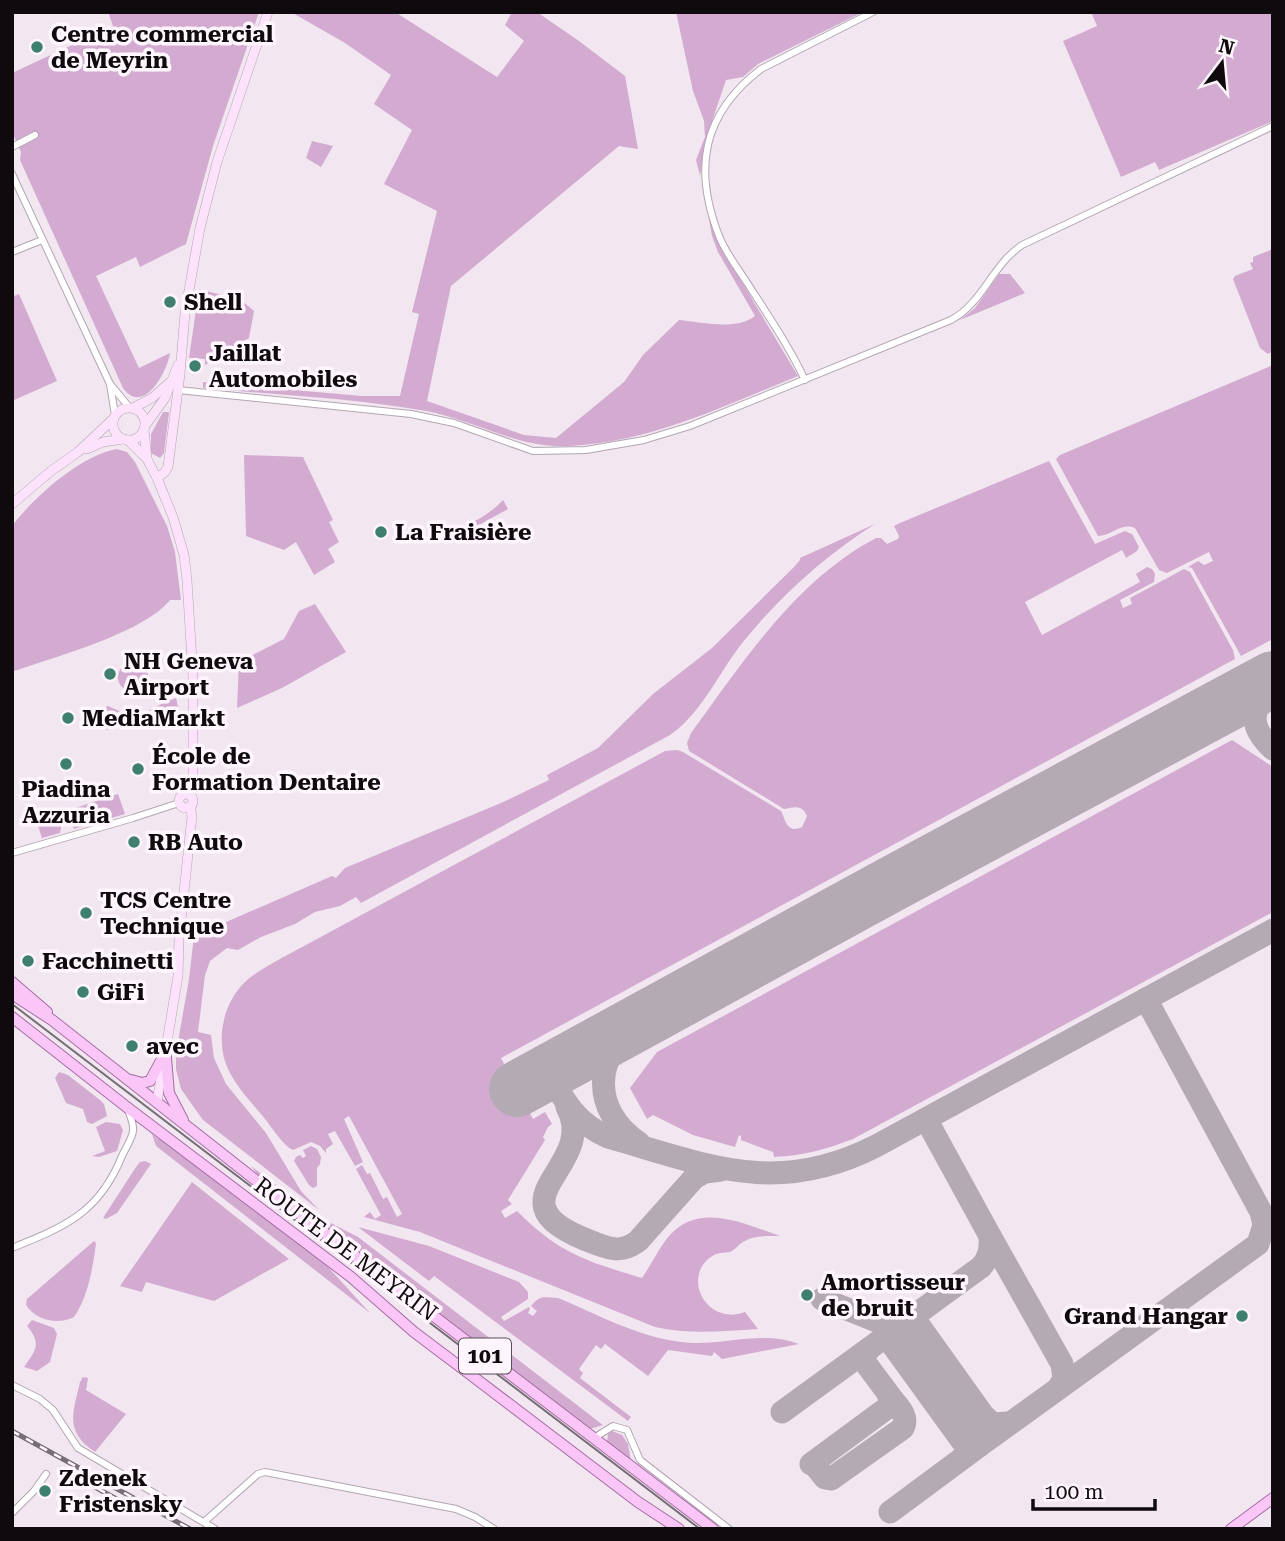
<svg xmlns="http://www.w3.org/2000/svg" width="1285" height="1541" font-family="'Roboto Serif',serif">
<rect width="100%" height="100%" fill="#f2e6f1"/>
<g fill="#d3abd1">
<path d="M108 12H259L213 146 186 244 140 267 136 257 96 276 139 368 170 353C167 373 143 416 123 388L20 160 21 152 12 132V73L113 26Z"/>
<path d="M291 12H395L497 77 524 41 505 25 512 12H537L579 41 625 76 638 149 619 146 451 286 427 401 524 435 556 438 624 382 643 355 679 320C702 322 736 331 755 316L718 252 712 236 705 198 718 242 798 376C724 406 651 442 570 446 518 449 475 420 426 411 352 398 277 395 203 388V382L362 396H400L419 314 412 312 437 211 384 184 412 130 374 104 391 75 345 43Z"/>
<polygon points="676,12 863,12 758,64 743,77 726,80 707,136 700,176 696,160 705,137 704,121 693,91"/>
<polygon points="1091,12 1273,12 1273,121 1159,170 1155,162 1121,177 1063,41 1097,26"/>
<polygon points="312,141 333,146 321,167 306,158"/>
<polygon points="1273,249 1273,351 1268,354 1260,348 1233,279 1235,276 1253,269 1250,263 1253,262 1253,257"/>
<polygon points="999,274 1010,274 1025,293 960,320 975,308"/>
<polygon points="199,289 241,300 254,311 249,338 205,365 205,359 189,358"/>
<polygon points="19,294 57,381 12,401 12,297"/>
<path d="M1273 365V639L1241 656 1192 568 1188 567 1198 561 1204 565 1213 561 1209 552 1167 573 1159 570 1135 528C1120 522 1112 536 1098 536L1056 459 1060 455Z"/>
<polygon points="163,412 169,412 164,453 160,458 151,453 151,434"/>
<path d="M117 449 127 452 135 462 167 526 175 552 181 600H170C144 633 54 657 12 672V526C34 497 81 455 117 449Z"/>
<polygon points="244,455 303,457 333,520 329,522 339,542 328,549 335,562 314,575 296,542 284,550 246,536"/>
<path d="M1049 461 1095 544 1125 531 1132 534 1139 547 1137 551 1126 558 1122 550 1025 602 1042 635 1140 582 1136 574 1147 567 1152 569 1155 574 1154 582 1120 600 1123 608 1132 604 1130 598 1184 569 1190 572 1233 650 1235 659 501 1058 533 1119 545 1112 552 1124 548 1127 543 1137 545 1140 508 1200 512 1204 501 1211 505 1218 517 1211C560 1254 586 1261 642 1278 652 1264 660 1245 672 1233 702 1202 747 1225 780 1236 768 1236 754 1235 743 1242 738 1245 735 1250 730 1252 725 1253 720 1252 714 1255 680 1274 705 1327 745 1312L758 1329C723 1331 689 1335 655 1327L420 1232 364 1217 370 1212 375 1219 381 1215 356 1169 362 1165 367 1174 370 1173 383 1199 387 1197 397 1217 402 1214 349 1116 344 1119 363 1162 355 1166 335 1131 328 1134 333 1144 326 1149V1153L320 1146 311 1142 293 1150C283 1146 269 1123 261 1114 250 1101 236 1086 229 1071 215 1043 222 1006 243 984 253 974 266 967 278 960L665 751 677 750 683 752 781 811C786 821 787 834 802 827L807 816C802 804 794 807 784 809L689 751 687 743 691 733C744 661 795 581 876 538H881L887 544 898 539 899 536 894 526 900 523Z"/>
<path d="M503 500 508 509 468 531H459L460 527C476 522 492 512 503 500Z"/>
<path d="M875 524C826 555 779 597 743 642 719 672 702 713 670 735L361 903 356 897 340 906 315 912 295 924 261 937 238 950 227 948 210 961 205 975 198 1032 211 1035 214 1058 226 1084 266 1133 301 1191 319 1210 203 1120 181 1089 176 1069V1053L189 979 194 936 332 876 336 878 345 868 501 803 549 780 547 775 598 748 653 694 712 648 795 566 800 560V558Z"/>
<polygon points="315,604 346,652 282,688 237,708 239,662 284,639 299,611"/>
<circle cx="133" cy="677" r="15"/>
<path d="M176 698 178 707 106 730 99 710 108 706C145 724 143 709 176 698Z"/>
<path d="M1232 740 1273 767V912L853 1139C827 1149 802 1156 774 1157L773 1152 741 1140V1136L739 1135 735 1147 693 1135 653 1115 647 1119 630 1088 657 1052Z"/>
<polygon points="118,794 125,814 74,829 66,811"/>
<polygon points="58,814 61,828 60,833 42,838 36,820"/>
<polygon points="59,1072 68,1075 100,1100 104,1104 107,1116 92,1124 87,1122 83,1109 66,1103 55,1078"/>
<polygon points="106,1122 120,1124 123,1130 117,1151 99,1157 92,1156 105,1151 96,1127"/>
<polygon points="152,1134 158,1139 160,1137 319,1257 370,1313 156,1146"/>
<polygon points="311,1146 317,1149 321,1157 320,1164 317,1168 317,1186 313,1188 309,1185 294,1161 296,1157 300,1155 303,1158 306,1156 303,1150"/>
<polygon points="145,1161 151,1164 117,1213 106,1219 103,1218 136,1167 140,1162"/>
<polygon points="251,1166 319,1217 358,1237 603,1425 590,1429 263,1181"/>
<polygon points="192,1182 289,1259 214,1301 146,1282 142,1292 120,1286"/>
<path d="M358 1227 429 1246 519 1282 528 1292V1299L501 1317 504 1321 529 1307 530 1309 528 1313 533 1316 537 1311 531 1306C541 1294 545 1298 558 1298 597 1314 638 1337 681 1342 720 1347 762 1329 799 1344L722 1359 714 1352 712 1356 668 1350 648 1376 605 1344 601 1349 596 1345 579 1369 583 1373 580 1378 631 1417 628 1421 434 1276 429 1281Z"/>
<path d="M94 1241 96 1243C93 1267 88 1297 74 1317 59 1325 36 1321 26 1305L27 1299Z"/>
<path d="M32 1320 54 1328 57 1334 50 1362 37 1371 24 1367C36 1350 42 1344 27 1326Z"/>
<path d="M83 1377 88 1378 86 1390 126 1414 95 1452C64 1431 73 1413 80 1382Z"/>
<polygon points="612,1431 622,1435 628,1444 631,1461 607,1442 608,1434"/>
</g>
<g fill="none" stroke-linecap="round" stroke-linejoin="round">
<g stroke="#b4aab3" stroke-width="23">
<path d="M1269 681C1255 711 1245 723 1273 749"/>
<path d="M548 1072C564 1101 577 1124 608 1137 707 1165 776 1197 876 1146L1273 930"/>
<path d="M567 1107C601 1169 478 1201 597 1244 613 1250 623 1252 638 1241L694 1178 705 1172 721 1170"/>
<path d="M639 1143C590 1110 593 1054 640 1022"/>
<polyline points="990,1236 1062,1364 1064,1379 1059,1387"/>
<polyline points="822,1299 887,1325 902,1324 913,1317 983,1415 993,1424 1008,1423"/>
<polyline points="899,1327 972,1427 982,1434 997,1432"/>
<polyline points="886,1336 965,1445 979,1446 1258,1244 1264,1225 1261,1212 1146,999"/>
<path d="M782 1412 981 1267C989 1258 991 1249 990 1236L926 1119"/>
<path d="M819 1459 817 1468 825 1478 831 1479 903 1428C910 1416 896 1404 888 1394"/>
<polyline points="811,1464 891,1405 890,1396 864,1361 864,1356 869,1349"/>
<polyline points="890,1512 979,1446"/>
</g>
<polyline stroke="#b4aab3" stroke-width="56" points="517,1089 888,886 1273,679"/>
<defs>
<g id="minor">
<polyline points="12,147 35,135"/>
<polyline points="12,174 110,384 129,407"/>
<polyline points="12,252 42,240"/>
<path d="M805 380C788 344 765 311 744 278 735 265 725 251 719 236 693 169 702 114 761 69L873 12"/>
<polyline points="110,384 115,415"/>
<path d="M178 390 411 414 454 423 533 451 586 450 644 440 690 426 951 320C983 303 992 265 1022 245L1273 126"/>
<polyline points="12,853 133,818 179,803"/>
<path d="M12 1248C66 1226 99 1213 122 1156 125 1149 132 1139 133 1131 134 1126 130 1115 128 1110"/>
<polyline points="12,1385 40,1399 53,1410 78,1448 215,1529"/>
<polyline points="594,1438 613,1426 627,1430 640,1460 729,1529"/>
<polyline points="12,1513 34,1491 46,1474"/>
<polyline points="204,1522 258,1474 265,1472 456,1509 475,1517 494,1529"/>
</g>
<g id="secondary">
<circle cx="129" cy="424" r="16"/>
<polyline points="133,408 152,398 169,383"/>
<polyline points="145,426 165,398 178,365"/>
<polyline points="144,430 147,459"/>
<polyline points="128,440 147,459 157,478 173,517 184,555 187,580 193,677 193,774 189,795"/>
<polyline points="87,449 103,442 123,439"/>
<polyline points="157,478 165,472 168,467 180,374 185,313 200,228 217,162 268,12"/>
<polyline points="12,504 51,471 78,452 113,419"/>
<circle cx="186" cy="801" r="7"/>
<polyline points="157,1102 178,976 179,939 192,816 190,806"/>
</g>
<g id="primary">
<polyline points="12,982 47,1012"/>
<polyline points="12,994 52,1020 258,1182 713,1529"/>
<polyline points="12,1017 128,1108 351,1277 414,1332 471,1375 638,1502 679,1529"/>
<polyline points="165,1046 169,1093 183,1120"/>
<polyline points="131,1080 142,1083 150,1081 163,1057"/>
<polyline points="1231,1529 1273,1498"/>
</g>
</defs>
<use href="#minor" stroke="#b2a7b1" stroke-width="8"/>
<use href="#secondary" stroke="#b2a7b1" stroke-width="10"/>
<use href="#primary" stroke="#a56ca2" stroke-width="12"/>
<use href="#minor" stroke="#fff" stroke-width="6"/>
<use href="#secondary" stroke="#fce2fb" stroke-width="9"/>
<use href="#primary" stroke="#fac6f7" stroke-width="10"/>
<polyline stroke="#766e75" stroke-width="2" points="12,1004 700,1529"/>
<defs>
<g id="rail">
<polyline points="12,1431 190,1529"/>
<polyline points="60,1469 93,1485"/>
<polyline points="84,1481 140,1512"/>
</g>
</defs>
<use href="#rail" stroke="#766e75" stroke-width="5"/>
<use href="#rail" stroke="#fef5fd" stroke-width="2.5" stroke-dasharray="8" stroke-linecap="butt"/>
</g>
<g fill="#3e7f6e" stroke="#fef5fd" stroke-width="2.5">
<circle cx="37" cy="47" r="7"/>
<circle cx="170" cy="302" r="7"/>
<circle cx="195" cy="366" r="7"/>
<circle cx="381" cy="532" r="7"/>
<circle cx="110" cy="674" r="7"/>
<circle cx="68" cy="718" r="7"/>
<circle cx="66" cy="764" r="7"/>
<circle cx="138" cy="769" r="7"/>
<circle cx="134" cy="842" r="7"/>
<circle cx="86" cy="913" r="7"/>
<circle cx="28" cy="961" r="7"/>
<circle cx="83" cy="992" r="7"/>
<circle cx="132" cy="1046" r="7"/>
<circle cx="807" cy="1295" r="7"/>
<circle cx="1242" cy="1316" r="7"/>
<circle cx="45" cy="1491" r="7"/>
</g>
<g text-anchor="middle" stroke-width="7" stroke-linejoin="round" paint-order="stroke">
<rect fill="#fef5fd" stroke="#565056" stroke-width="2" x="459" y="1338.5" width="52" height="35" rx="5"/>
<g font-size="21" font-weight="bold" fill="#0e0a0e">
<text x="485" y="1363">101</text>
</g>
<g font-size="23" font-weight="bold" fill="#0e0a0e" stroke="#fef5fd" text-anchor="start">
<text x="51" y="42">Centre commercial<tspan x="51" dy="26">de Meyrin</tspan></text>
<text x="184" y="310">Shell</text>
<text x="209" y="361">Jaillat<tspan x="209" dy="26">Automobiles</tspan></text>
<text x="395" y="540">La Fraisière</text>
<text x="124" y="669">NH Geneva<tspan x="124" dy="26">Airport</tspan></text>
<text x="82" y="726">MediaMarkt</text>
<text x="152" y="764">École de<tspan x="152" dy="26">Formation Dentaire</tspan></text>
<text x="66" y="797" text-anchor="middle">Piadina<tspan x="66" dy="26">Azzuria</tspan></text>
<text x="148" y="850">RB Auto</text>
<text x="100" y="908">TCS Centre<tspan x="100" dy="26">Technique</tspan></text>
<text x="42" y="969">Facchinetti</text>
<text x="97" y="1000">GiFi</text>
<text x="146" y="1054">avec</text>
<text x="821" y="1290">Amortisseur<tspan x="821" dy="26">de bruit</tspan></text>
<text x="1228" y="1324" text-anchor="end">Grand Hangar</text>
<text x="59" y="1486">Zdenek<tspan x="59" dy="26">Fristensky</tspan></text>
</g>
<g font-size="23" fill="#0e0a0e" stroke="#fef5fd">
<text transform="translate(346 1249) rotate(37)" y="8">ROUTE DE MEYRIN</text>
</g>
</g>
<rect width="1285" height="1541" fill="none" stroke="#0e0a0e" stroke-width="28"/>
<g transform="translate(1222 63) rotate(16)" stroke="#fef5fd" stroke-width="5" paint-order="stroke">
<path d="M0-5L12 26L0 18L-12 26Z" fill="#0e0a0e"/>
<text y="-10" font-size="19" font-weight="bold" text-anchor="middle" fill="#0e0a0e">N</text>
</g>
<path d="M1033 1499v10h122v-10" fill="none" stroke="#0e0a0e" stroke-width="3.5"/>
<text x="1044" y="1499" font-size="21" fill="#0e0a0e" stroke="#fef5fd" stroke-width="5" paint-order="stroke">100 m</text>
</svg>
